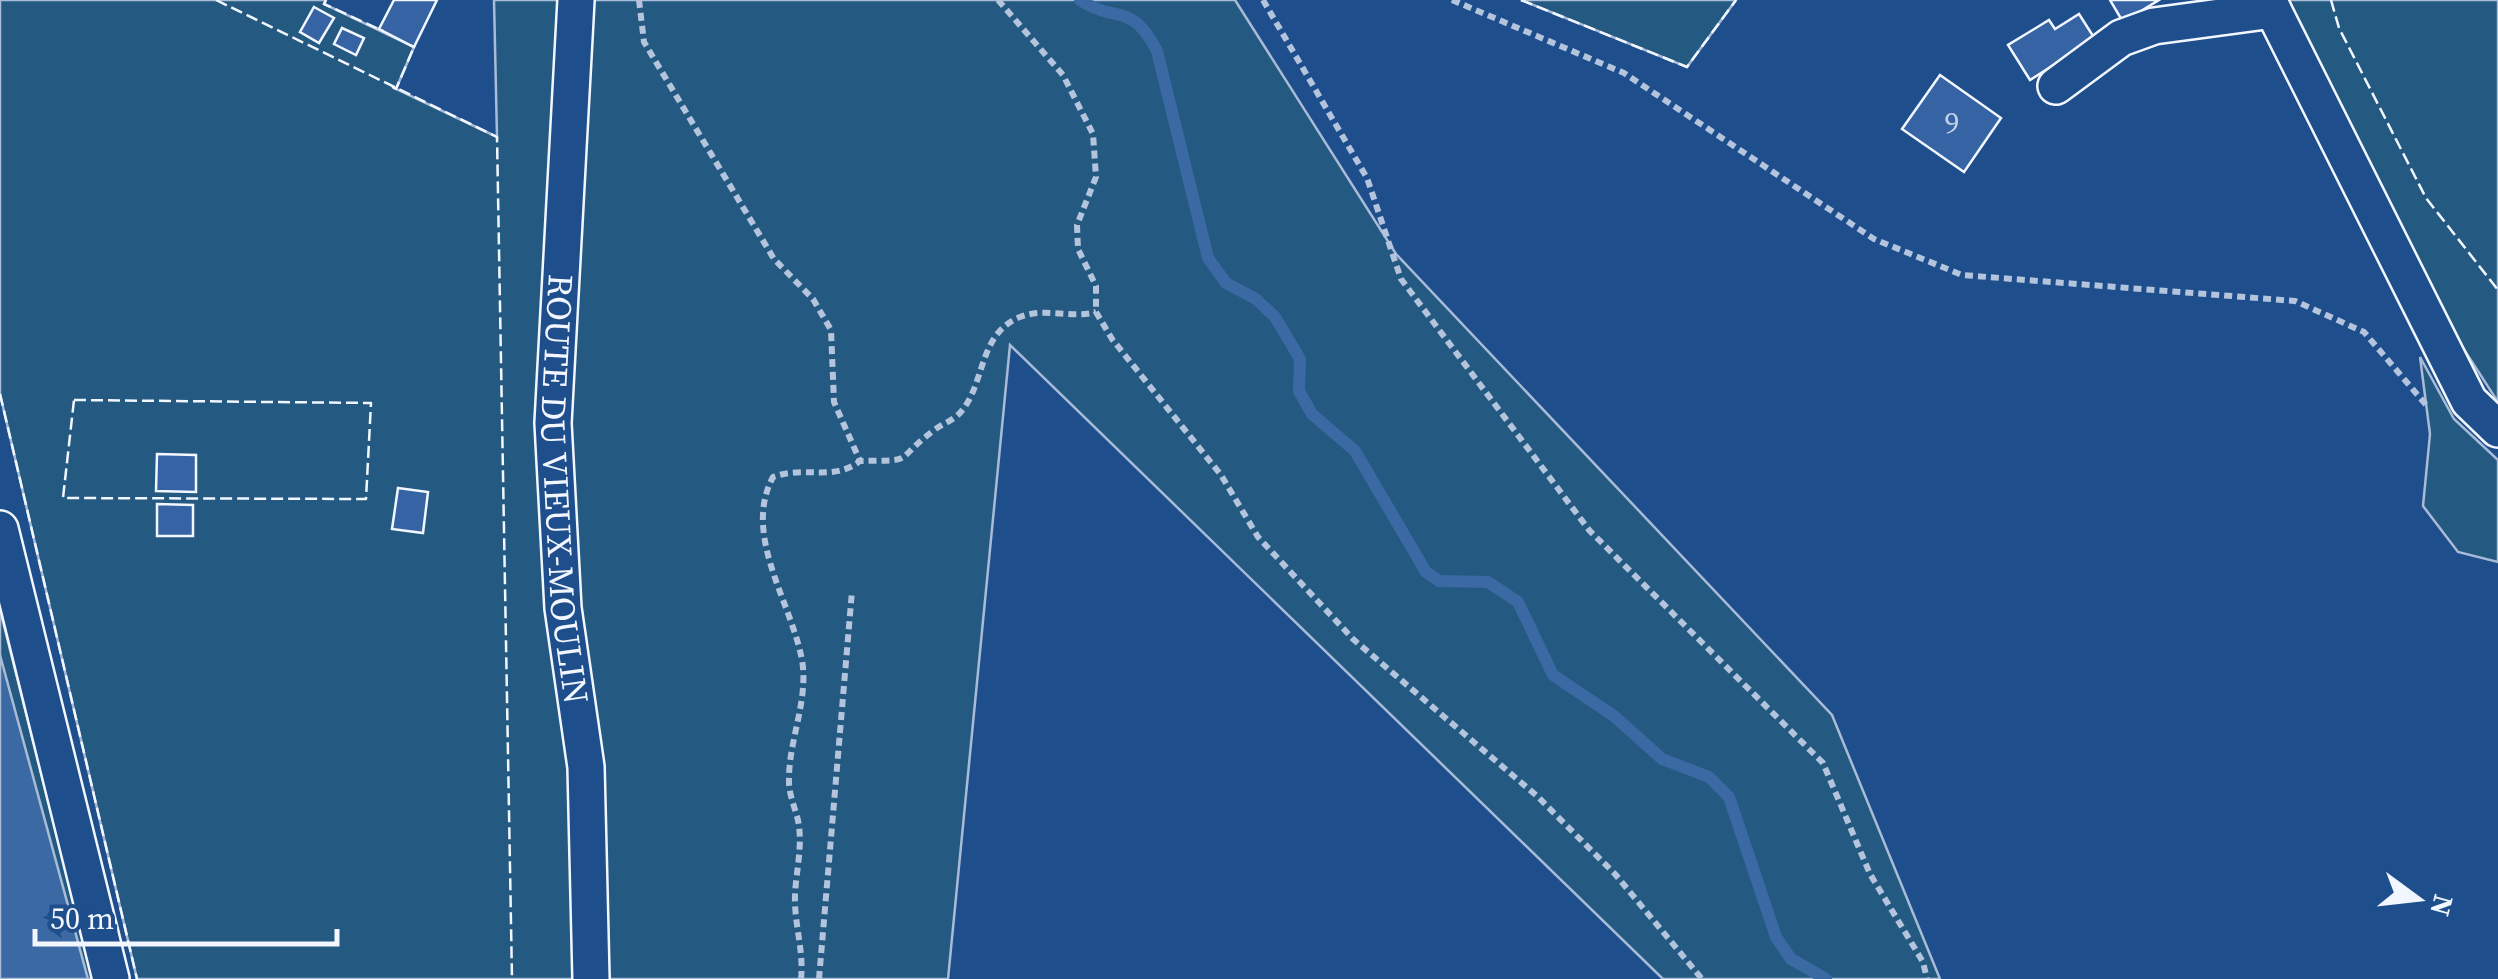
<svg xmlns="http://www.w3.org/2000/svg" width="2498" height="979" font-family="'Source Serif 4',serif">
<rect width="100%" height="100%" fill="#1f4e8c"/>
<g fill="#245a82" stroke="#a8bbd7" stroke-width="2.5">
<polygon points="0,0 326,0 324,4 414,47 396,89 497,137 494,0 1235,0 1396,254 1832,715 1940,979 1663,979 1010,345 948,979 137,979 0,394"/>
<polygon points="1521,0 1736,0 1687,67"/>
<polygon points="2285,0 2498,0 2498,402 2452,331"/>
<polygon points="2420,357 2454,419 2498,460 2498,562 2458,552 2423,506 2430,434"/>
<polygon points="0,610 93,979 0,979"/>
</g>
<polygon fill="#3b69a3" stroke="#a8bbd7" stroke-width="2.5" points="0,655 88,979 0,979"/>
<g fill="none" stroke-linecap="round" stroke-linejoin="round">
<path stroke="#3b69a3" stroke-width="12" d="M1080 0C1118 25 1130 0 1157 51L1208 258 1226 283 1256 299 1275 317 1300 359 1299 391 1312 414 1355 451 1426 572 1439 581 1488 582 1518 602 1553 675 1614 716 1662 759 1709 777 1729 797 1776 937 1791 959 1826 979"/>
</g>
<g fill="#3563a3" stroke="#f2f6ff" stroke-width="2.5">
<polygon points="394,0 437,0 414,47 379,29"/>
<polygon points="2110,0 2159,0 2123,22"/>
<polygon points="314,7 334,18 319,43 300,32"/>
<polygon points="2079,14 2095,39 2030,80 2008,45 2049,20 2055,29"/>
<polygon points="342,28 364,38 356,55 334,44"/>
<polygon points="1940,75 2001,118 1964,172 1902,129"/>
<polygon points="157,454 196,455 196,492 156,491"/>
<polygon points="398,488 428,492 423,533 392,529"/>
<polygon points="157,504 193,505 193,536 157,536"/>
</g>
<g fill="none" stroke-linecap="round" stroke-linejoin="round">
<defs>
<g id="minor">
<path id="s1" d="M576 0 553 423 563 608 586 767 591 979"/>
<polyline points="2268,0 2469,401 2498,429"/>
<polyline points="2056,86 2121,38 2154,26 2273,10"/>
<polyline points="0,529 111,979"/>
</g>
</defs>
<use href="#minor" stroke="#f2f6ff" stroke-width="40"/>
<g stroke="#b3c4dc" stroke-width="6" stroke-dasharray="8 5" stroke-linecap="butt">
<polyline points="639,0 644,42 774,259 813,299 831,330 834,402 860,461"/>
<polyline points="998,0 1063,75 1093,134 1096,177 1077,225 1078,249 1096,286 1096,312 1112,339 1221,475 1258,537 1353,639 1537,796 1615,874 1702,979"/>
<polyline points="1263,0 1367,178 1401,279 1589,530 1823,763 1870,874 1923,962 1927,979"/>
<polyline points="1452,0 1624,73 1874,239 1962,275 2295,301 2364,332 2427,406"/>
<path d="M801 979C804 950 794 924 795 895 796 872 802 850 799 826 797 811 789 797 789 782 788 741 809 701 802 660 791 601 742 535 773 477 805 465 833 482 860 461 918 460 891 463 933 431 944 422 955 421 964 408 985 379 980 333 1020 317 1045 307 1071 319 1096 312"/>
<polyline points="819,979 852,591"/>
</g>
<use href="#minor" stroke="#1f4e8c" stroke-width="35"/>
<g stroke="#f2f6ff" stroke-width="2.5" stroke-dasharray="12 5" stroke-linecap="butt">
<polyline points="216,0 497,137 512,979"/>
<polyline points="326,0 324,4 383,31"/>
<polyline points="1521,0 1687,67 1736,0"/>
<polyline points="2331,0 2339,28 2426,198 2498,290"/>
<polyline points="392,87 396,89 414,47 410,45"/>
<polyline points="0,394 137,979"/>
<polygon points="74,400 371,403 366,499 63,498"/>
</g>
</g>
<g text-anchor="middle" stroke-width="8" stroke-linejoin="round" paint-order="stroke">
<g font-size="30" fill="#c3d1e8">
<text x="1952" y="134">9</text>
</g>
<g font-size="35" fill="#f2f6ff" stroke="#1f4e8c">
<text dy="12" stroke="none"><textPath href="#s1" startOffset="490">ROUTE DU VIEUX-MOULIN</textPath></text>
</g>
</g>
<g transform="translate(2418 899) rotate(105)" stroke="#1f4e8c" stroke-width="8" paint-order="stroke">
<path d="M0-8L18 38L0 25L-18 38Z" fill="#f2f6ff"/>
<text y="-15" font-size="28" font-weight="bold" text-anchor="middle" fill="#f2f6ff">N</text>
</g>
<path d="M35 929v15h302v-15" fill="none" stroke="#f2f6ff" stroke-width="5"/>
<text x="50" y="929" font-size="30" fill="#f2f6ff" stroke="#1f4e8c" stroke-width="8" paint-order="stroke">50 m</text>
</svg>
